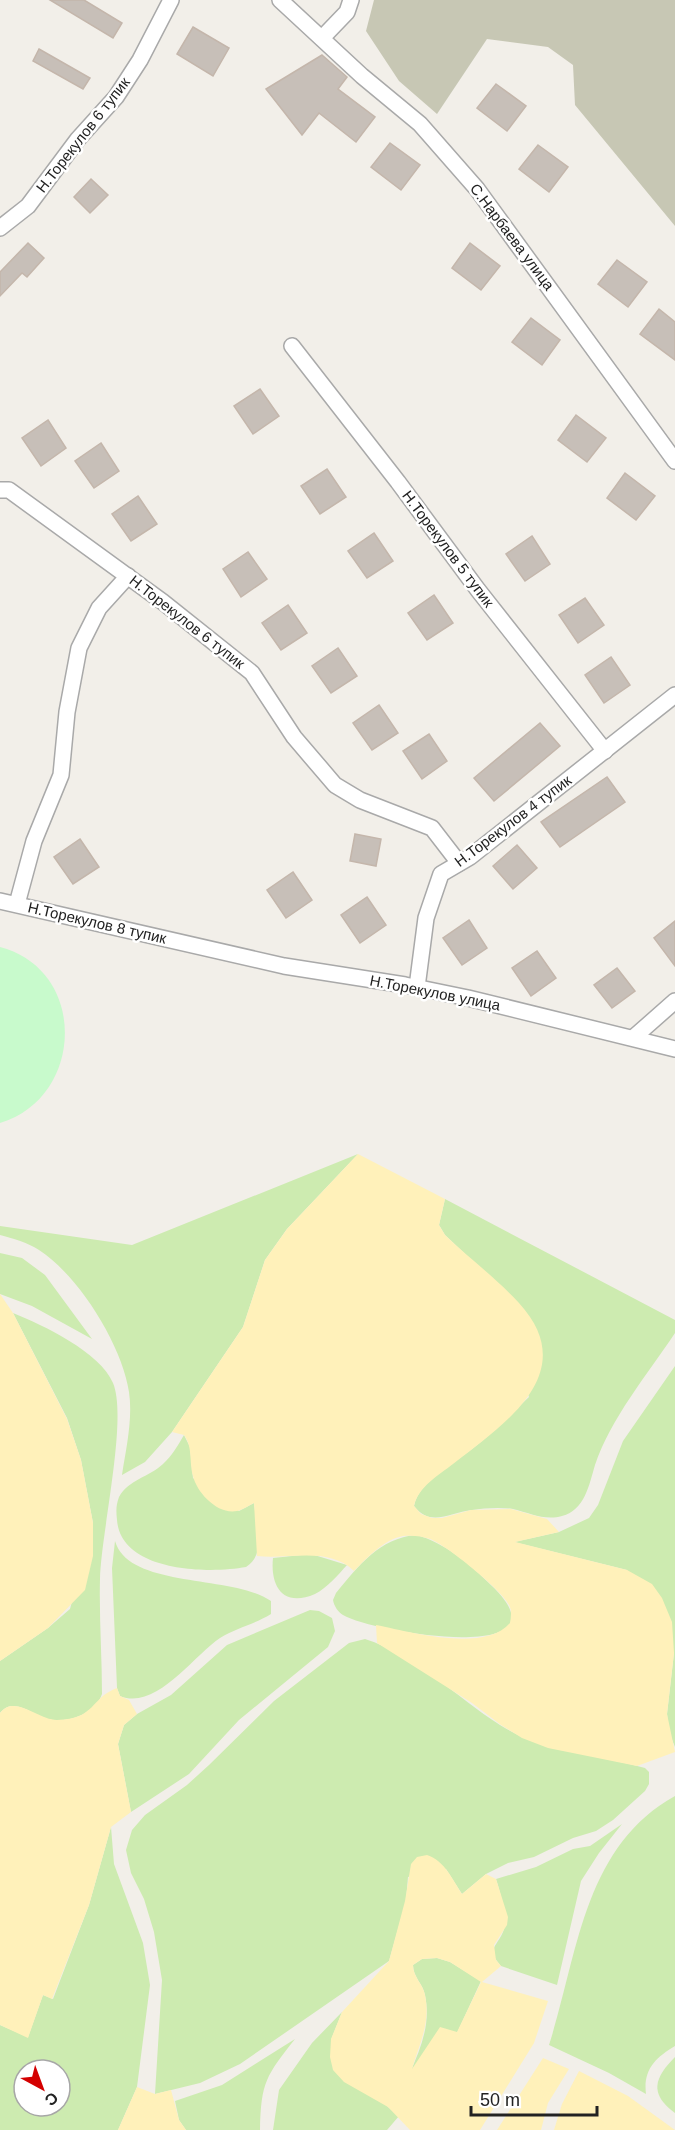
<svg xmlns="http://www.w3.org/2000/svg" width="675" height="2130" font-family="Arial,sans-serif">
<rect width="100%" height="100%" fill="#f2efe9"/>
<polygon fill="#c7c7b4" points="374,0 675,0 675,226 575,105 573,65 548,47 487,39 437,114 399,81 366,31"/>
<g fill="#cdebb0" fill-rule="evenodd">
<path d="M358 1154 287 1229 265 1260 243 1327 172 1432 145 1462 122 1475C126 1449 133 1419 129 1392 122 1345 79 1276 39 1250 29 1243 12 1238 0 1235V1226L132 1245Z"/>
<path d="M445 1199 675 1320V1333C647 1375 611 1418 595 1465 589 1485 585 1510 562 1516 545 1521 530 1513 513 1509 501 1507 484 1508 472 1510 450 1512 431 1528 414 1506 419 1480 458 1461 477 1445 496 1430 512 1413 529 1397L481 1269 445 1235 439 1225Z"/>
<polygon points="0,1253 22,1258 45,1275 92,1339 32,1306 0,1294"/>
<path d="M13 1313C43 1325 100 1352 113 1383 128 1419 101 1533 100 1579 99 1617 102 1656 102 1694 95 1714 68 1724 47 1719 32 1715 14 1696 0 1713V1661L48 1628 70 1609 93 1523 81 1460 67 1418Z"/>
<polygon points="675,1366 675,1747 669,1732 667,1714 674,1653 627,1570 514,1542 559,1532 589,1518 598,1505 623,1441"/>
<path d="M184 1435 190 1447 193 1478 239 1511 254 1503C256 1524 267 1554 246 1567 208 1574 121 1572 117 1520 116 1511 116 1505 119 1497 128 1480 149 1477 163 1464 172 1456 178 1445 184 1435Z"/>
<path d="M416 1535C444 1542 471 1565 491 1585 576 1666 373 1633 343 1615 338 1612 334 1606 333 1600L336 1593C358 1566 380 1538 416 1535Z"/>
<path d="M115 1541C129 1589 232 1574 271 1601V1614C255 1624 236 1628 220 1638 193 1656 156 1711 120 1696L117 1688 112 1568Z"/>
<path d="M311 1554 347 1565C338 1575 327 1588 315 1594 283 1608 270 1586 273 1558Z"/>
<polygon points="310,1610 319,1611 332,1618 335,1631 328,1647 239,1720 189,1774 131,1812 118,1744 124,1725 137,1714 171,1695 227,1645"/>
<path d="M365 1639C416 1655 456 1697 500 1725 545 1753 596 1754 645 1768L649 1772V1784L645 1791 613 1820 596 1831 573 1838 534 1857 508 1863 486 1874 462 1894 446 1869 408 1877 406 1901 389 1961 240 2064 200 2083 155 2094 162 1980 154 1932 144 1899 131 1873 126 1850 132 1830 145 1815 187 1785 209 1765 274 1701 349 1643Z"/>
<path d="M675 1796V2046C655 2058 643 2070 646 2094L609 2073 549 2045C578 1955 583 1847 675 1796Z"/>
<path d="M622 1824 599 1853 581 1881 557 1985 501 1966C486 1949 496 1948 503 1932 508 1920 500 1891 496 1879L536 1867 573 1849 590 1846Z"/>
<path d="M111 1827 114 1864 143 1943 150 1985 137 2087 118 2130H0V2025L28 2037 43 1995 53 1999 89 1905ZM24 2070H60V2106H24Z"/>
<path d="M437 1958 450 1962 481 1981 457 2033 410 2073C421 2047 431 2024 425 1995 423 1984 413 1977 413 1965L422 1959Z"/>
<polygon points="342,2012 331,2040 388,2107 399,2116 387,2130 273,2130 279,2090 312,2043"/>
<path d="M295 2039C266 2076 261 2082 260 2130H186L179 2120 175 2101 222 2085Z"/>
<path d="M675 2057V2113C649 2094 654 2078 675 2057Z"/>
</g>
<g fill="#fff1ba" fill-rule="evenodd">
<path d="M358 1154 445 1199 439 1225 445 1235C469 1258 497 1279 519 1303 582 1372 506 1423 453 1464 439 1475 418 1487 414 1506L421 1514 432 1518H442L471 1510 511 1509 547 1519 559 1532 515 1542 627 1570 652 1584 662 1598 672 1622 674 1653 667 1714 675 1752 637 1766 548 1748 522 1738 501 1725 472 1703 377 1643 376 1625C411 1632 484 1653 510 1623 511 1617 512 1610 509 1605 502 1590 445 1544 430 1539 422 1536 412 1535 403 1536 383 1540 367 1558 354 1571 328 1546 289 1560 257 1556L254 1503C249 1505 243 1510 237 1511 218 1515 197 1493 193 1476 189 1462 193 1447 184 1435L172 1432 243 1327 265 1260 287 1229Z"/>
<polygon points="0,1294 13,1313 67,1419 81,1460 93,1523 93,1556 85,1590 48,1628 0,1661"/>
<path d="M117 1688 120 1696 129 1700 137 1714 124 1725 118 1744 131 1812 111 1827 89 1905 52 1999 43 1995 28 2038 0 2025V1713C15 1694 38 1720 57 1720 96 1719 90 1698 117 1688Z"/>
<path d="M427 1855C445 1861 452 1879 462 1894L486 1874 496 1879 508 1917 507 1925 494 1945 496 1960 501 1966 482 1982 548 2001 534 2043 480 2130H410L388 2107 344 2082 333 2070 330 2057 331 2039 342 2012 389 1961 405 1901 411 1864 417 1857ZM437 1958 450 1962 481 1982 457 2032 440 2027 412 2069C419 2044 431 2024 425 1995 423 1984 413 1977 413 1965L422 1959Z"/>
<polygon points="543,2058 569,2069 548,2103 541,2130 497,2130"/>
<polygon points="579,2071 628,2096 675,2130 554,2130 562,2104"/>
<polygon points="137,2087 155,2094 171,2090 179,2120 186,2130 118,2130"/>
</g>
<path fill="#c8facc" d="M0 947C88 970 85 1097 0 1123Z"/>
<g fill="#c7bfb8" stroke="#c4b6ab" stroke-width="1.5">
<polygon points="50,0 84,0 122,23 113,38"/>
<polygon points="193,27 229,48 213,76 177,54"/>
<polygon points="39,49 90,78 83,89 33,61"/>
<polygon points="322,55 347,77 338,89 375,117 356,142 319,113 302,135 266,89"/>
<polygon points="496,84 526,106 507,131 477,108"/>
<polygon points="390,143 420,165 401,190 371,167"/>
<polygon points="538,145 568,167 549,192 519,169"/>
<polygon points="91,179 108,195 90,213 74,197"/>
<polygon points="28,243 44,258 27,277 22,273 0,296 0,272"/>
<polygon points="470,243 500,266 481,290 452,268"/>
<polygon points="617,260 647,282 628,307 598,284"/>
<polygon points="659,309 675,322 675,360 640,334"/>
<polygon points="531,318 560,340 542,365 512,342"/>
<polygon points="260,389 279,416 253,434 234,406"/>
<polygon points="576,415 606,438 587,462 558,440"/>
<polygon points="48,420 66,448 41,466 22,438"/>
<polygon points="101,443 119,471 94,488 75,461"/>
<polygon points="327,469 346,497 320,514 301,486"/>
<polygon points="625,473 655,496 636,520 607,498"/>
<polygon points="138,496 157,524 131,541 112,514"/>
<polygon points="374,533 393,561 367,578 348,551"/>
<polygon points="532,536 550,564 525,581 506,554"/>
<polygon points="248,552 267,579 241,597 223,569"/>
<polygon points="434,595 453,623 427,640 408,613"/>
<polygon points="585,598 604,625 578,643 559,615"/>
<polygon points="288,605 307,633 281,650 262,623"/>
<polygon points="338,648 357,676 331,693 312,666"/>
<polygon points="611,657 630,685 604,703 585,675"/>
<polygon points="379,705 398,733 372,750 353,723"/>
<polygon points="540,723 560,746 494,801 474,778"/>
<polygon points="429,734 447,761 422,779 403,751"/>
<polygon points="607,777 625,802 560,847 541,822"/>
<polygon points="355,834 381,839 376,866 350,861"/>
<polygon points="80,839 99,867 73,884 54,857"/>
<polygon points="517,845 537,868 513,889 493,866"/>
<polygon points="293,872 312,900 286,918 267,890"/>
<polygon points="367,897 386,925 360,943 341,915"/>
<polygon points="469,920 487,948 462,965 443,938"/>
<polygon points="675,921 675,966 654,938"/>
<polygon points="537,951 556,978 531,996 512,968"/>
<polygon points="617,968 635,991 612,1008 594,985"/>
</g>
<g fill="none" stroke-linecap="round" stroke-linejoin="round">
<defs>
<g id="street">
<polyline points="280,0 362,76 420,124 477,189 675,461"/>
<polyline points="322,38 347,12 351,0"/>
<polyline points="0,228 28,206 78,139 116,97 140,60 171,0"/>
<polyline points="292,346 398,482 478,590 605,751"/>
<polyline points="0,490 9,490 163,602 252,673 294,737 335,785 360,800 432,828 459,863"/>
<polyline points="0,901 284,966 405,985 468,998 675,1049"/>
<polyline points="17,904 34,841 61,775 67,712 79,648 99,608 128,576"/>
<polyline points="417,987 426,918 441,874 470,857 675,695"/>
<polyline points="633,1038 675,1001"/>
</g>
</defs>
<use href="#street" stroke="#a9a9a9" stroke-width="18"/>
<use href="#street" stroke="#fff" stroke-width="15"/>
</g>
<g text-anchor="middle" stroke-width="5" stroke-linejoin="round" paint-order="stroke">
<g font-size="15" fill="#222" stroke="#fff">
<text transform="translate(83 135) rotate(-52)" y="5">Н.Торекулов 6 тупик</text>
<text transform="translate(512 237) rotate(53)" y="5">С.Нарбаева улица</text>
<text transform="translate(448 549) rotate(53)" y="5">Н.Торекулов 5 тупик</text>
<text transform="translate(187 622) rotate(38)" y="5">Н.Торекулов 6 тупик</text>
<text transform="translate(513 821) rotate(-37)" y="5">Н.Торекулов 4 тупик</text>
<text transform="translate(97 923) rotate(13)" y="5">Н.Торекулов 8 тупик</text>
<text transform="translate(435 993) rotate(11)" y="5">Н.Торекулов улица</text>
</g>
</g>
<g transform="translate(42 2088) rotate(139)"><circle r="28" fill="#ffffff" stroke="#a7a7a7" stroke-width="1.5"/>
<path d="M0-4.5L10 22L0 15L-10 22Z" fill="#d40000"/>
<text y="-9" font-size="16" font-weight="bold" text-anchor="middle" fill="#222222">С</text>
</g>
<path d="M471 2106v9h126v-9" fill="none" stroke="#222222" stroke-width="3"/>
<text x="480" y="2106" font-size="18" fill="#222222" stroke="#ffffff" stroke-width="4.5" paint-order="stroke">50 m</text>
</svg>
